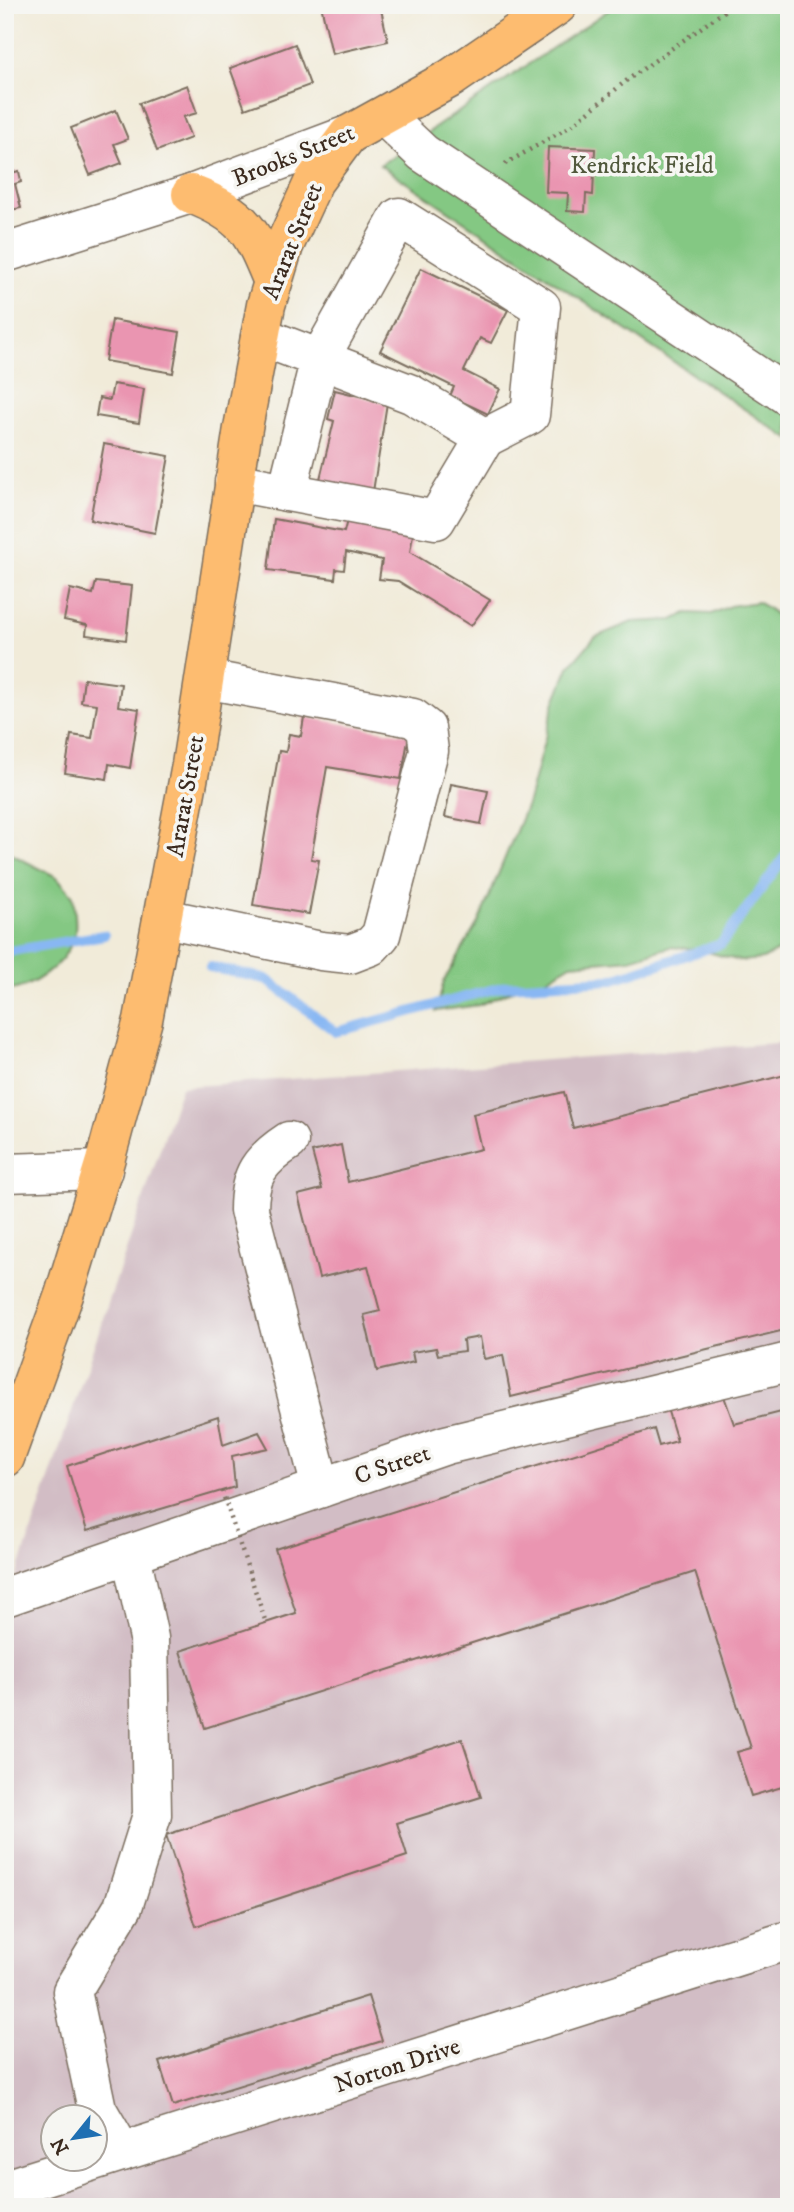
<svg xmlns="http://www.w3.org/2000/svg" width="794" height="2212" font-family="'IM FELL DW Pica',serif">
<rect width="100%" height="100%" fill="#f6f6f2"/>
<filter id="ink" filterUnits="userSpaceOnUse"><feTurbulence type="fractalNoise" baseFrequency=".0143" numOctaves="2"/><feDisplacementMap in="SourceGraphic" scale="14" xChannelSelector="R" yChannelSelector="G"/><feConvolveMatrix kernelMatrix="1 2 1 2 8 2 1 2 1" color-interpolation-filters="sRGB"/></filter>
<filter id="wash" filterUnits="userSpaceOnUse"><feTurbulence type="fractalNoise" baseFrequency=".00686" numOctaves="4" result="noise"/><feDisplacementMap in="SourceGraphic" scale="28" xChannelSelector="R" yChannelSelector="G"/><feGaussianBlur stdDeviation="1.57" result="paint"/><feColorMatrix in="noise" values="0 0 0 0 0 0 0 0 0 0 0 0 0 0 0 0 0 1.4 0 .05"/><feComposite in="paint" operator="in"/></filter>
<g filter="url(#wash)">
<rect width="100%" height="100%" fill="#f1ebd9"/>
<path fill="#d2bdc5" fill-rule="evenodd" d="M789 1042V2207H5V1610L181 1087ZM52 2118H94V2160H52Z"/>
<g fill="#84c883" stroke="#607950" stroke-width="2">
<polygon points="616,5 789,5 789,439 380,165"/>
<path d="M757 602C774 611 783 618 789 637V945L763 959 740 961 697 949 670 947 630 959 571 964 540 983 515 989 479 1005 436 1011 444 981 479 921 528 802 554 704 569 667 595 637 632 622 673 620 687 613 711 614 730 606Z"/>
<path d="M5 851 57 877 73 896C74 908 78 928 73 940 63 966 33 988 5 991Z"/>
</g>
<g fill="none" stroke-linecap="round" stroke-linejoin="round">
<g stroke="#88b7f3" stroke-width="10">
<polyline points="5,952 104,935"/>
<polyline points="210,967 266,979 336,1032 505,986 610,980 721,944 789,851"/>
</g>
</g>
<g id="blocks">
<g fill="#ea95b1">
<polygon points="321,5 380,5 388,41 332,54"/>
<polygon points="295,44 310,85 245,109 230,68"/>
<polygon points="187,85 197,113 183,117 191,138 157,151 139,103"/>
<polygon points="116,110 128,139 114,144 122,163 90,175 71,128"/>
<polygon points="548,147 595,149 593,195 586,194 585,212 567,211 568,193 546,192"/>
<polygon points="5,155 11,173 19,171 21,182 15,184 21,208 5,211"/>
<polygon points="421,268 508,310 491,343 480,338 464,371 500,389 488,414 450,396 454,387 380,351"/>
<polygon points="112,320 180,332 173,373 105,361"/>
<polygon points="113,384 144,389 139,423 96,416 99,398 110,400"/>
<polygon points="335,390 387,403 372,498 320,479 334,421 328,419"/>
<polygon points="104,444 169,456 155,533 90,520"/>
<polygon points="348,516 414,529 410,552 490,600 471,626 398,581 379,579 382,560 346,552 344,570 336,569 335,579 268,570 274,519 344,532"/>
<polygon points="96,582 132,586 126,640 86,635 87,625 64,620 70,589 93,594"/>
<polygon points="84,679 121,684 118,706 139,709 130,768 109,764 107,779 65,773 71,735 92,738 97,704 81,702"/>
<polygon points="304,717 409,735 401,779 327,767 311,859 319,860 309,914 253,905 279,751 286,752 289,734 301,736"/>
<polygon points="451,784 488,791 481,824 445,817"/>
<polygon points="789,1074 789,1329 511,1397 503,1355 484,1359 480,1337 463,1340 464,1351 438,1355 436,1348 412,1352 414,1362 377,1371 364,1315 380,1311 368,1266 319,1278 298,1195 322,1189 312,1152 341,1145 348,1182 481,1149 473,1114 564,1092 573,1128"/>
<polygon points="721,1388 734,1424 789,1410 789,1785 751,1796 737,1752 751,1748 695,1572 205,1728 180,1651 296,1613 275,1549 654,1429 659,1446 677,1441 666,1405"/>
<polygon points="218,1416 223,1445 259,1432 268,1448 232,1456 235,1487 87,1531 67,1466"/>
<polygon points="462,1739 481,1797 397,1823 407,1856 196,1926 166,1835"/>
<polygon points="368,1996 382,2041 173,2106 159,2062"/>
</g>
</g>
</g>
<g filter="url(#ink)">
<use href="#blocks" fill-opacity="0" stroke="#7b6e5f" stroke-width="2"/>
<g fill="none" stroke-linecap="round" stroke-linejoin="round">
<defs>
<g id="minor">
<polyline points="384,116 423,153 789,397"/>
<polyline points="5,253 191,194 348,135"/>
<polyline points="260,336 411,394 485,438 530,415 541,307 399,217 320,358 287,492"/>
<polyline points="234,482 436,520 485,438"/>
<polyline points="164,918 321,951 350,954 371,946 381,935 429,751 426,728 413,718 205,679"/>
<path d="M289 1141C260 1160 249 1174 249 1210L321 1488"/>
<polyline points="5,1173 103,1170"/>
<polyline points="5,1597 446,1445 789,1362"/>
<polyline points="122,2152 97,2109 72,1991 123,1907 152,1815 149,1638 131,1554"/>
<polyline points="5,2189 789,1940"/>
</g>
<g id="major">
<path d="M191 194C245 215 252 231 273 282"/>
<polyline points="5,1458 64,1295 105,1161 143,1020 191,765 243,428 266,305 284,246 314,181 348,135 451,78 558,5"/>
</g>
</defs>
<use href="#minor" stroke="#7b6e5f" stroke-width="41"/>
<use href="#major" stroke="#7b6e5f" stroke-width="41"/>
<polyline stroke="#7b6e5f" stroke-width="4.5" stroke-dasharray="2 5" stroke-linecap="butt" points="505,164 571,126 626,81 733,5"/>
<use href="#minor" stroke="#fff" stroke-width="38"/>
<use href="#major" stroke="#fdbc70" stroke-width="38"/>
<polyline stroke="#7b6e5f" stroke-width="4.5" stroke-dasharray="2 5" stroke-linecap="butt" points="222,1491 266,1623"/>
</g>
</g>
<g text-anchor="middle" stroke-width="7" stroke-linejoin="round" paint-order="stroke">
<g font-size="24" fill="#3b2a1e" stroke="#f6f6f2">
<text transform="translate(293 155) rotate(-22)" y="8">Brooks Street</text>
<text transform="translate(292 241) rotate(-68)" y="8">Ararat Street</text>
<text transform="translate(185 796) rotate(-80)" y="8">Ararat Street</text>
<text transform="translate(392 1464) rotate(-19)" y="8">C Street</text>
<text transform="translate(397 2065) rotate(-18)" y="8">Norton Drive</text>
</g>
<g font-size="24" fill="#51593c" stroke="#f6f6f2">
<text x="642" y="173">Kendrick Field</text>
</g>
</g>
<rect width="794" height="2212" fill="none" stroke="#f6f6f2" stroke-width="28"/>
<g transform="translate(74 2138) rotate(240)"><circle r="33" fill="#f6f6f2" stroke="#aba49d" stroke-width="2"/>
<path d="M0-5L12 26L0 18L-12 26Z" fill="#1f6fb2"/>
<text y="-10" font-size="19" font-weight="bold" text-anchor="middle" fill="#3b2a1e">N</text>
</g>
</svg>
